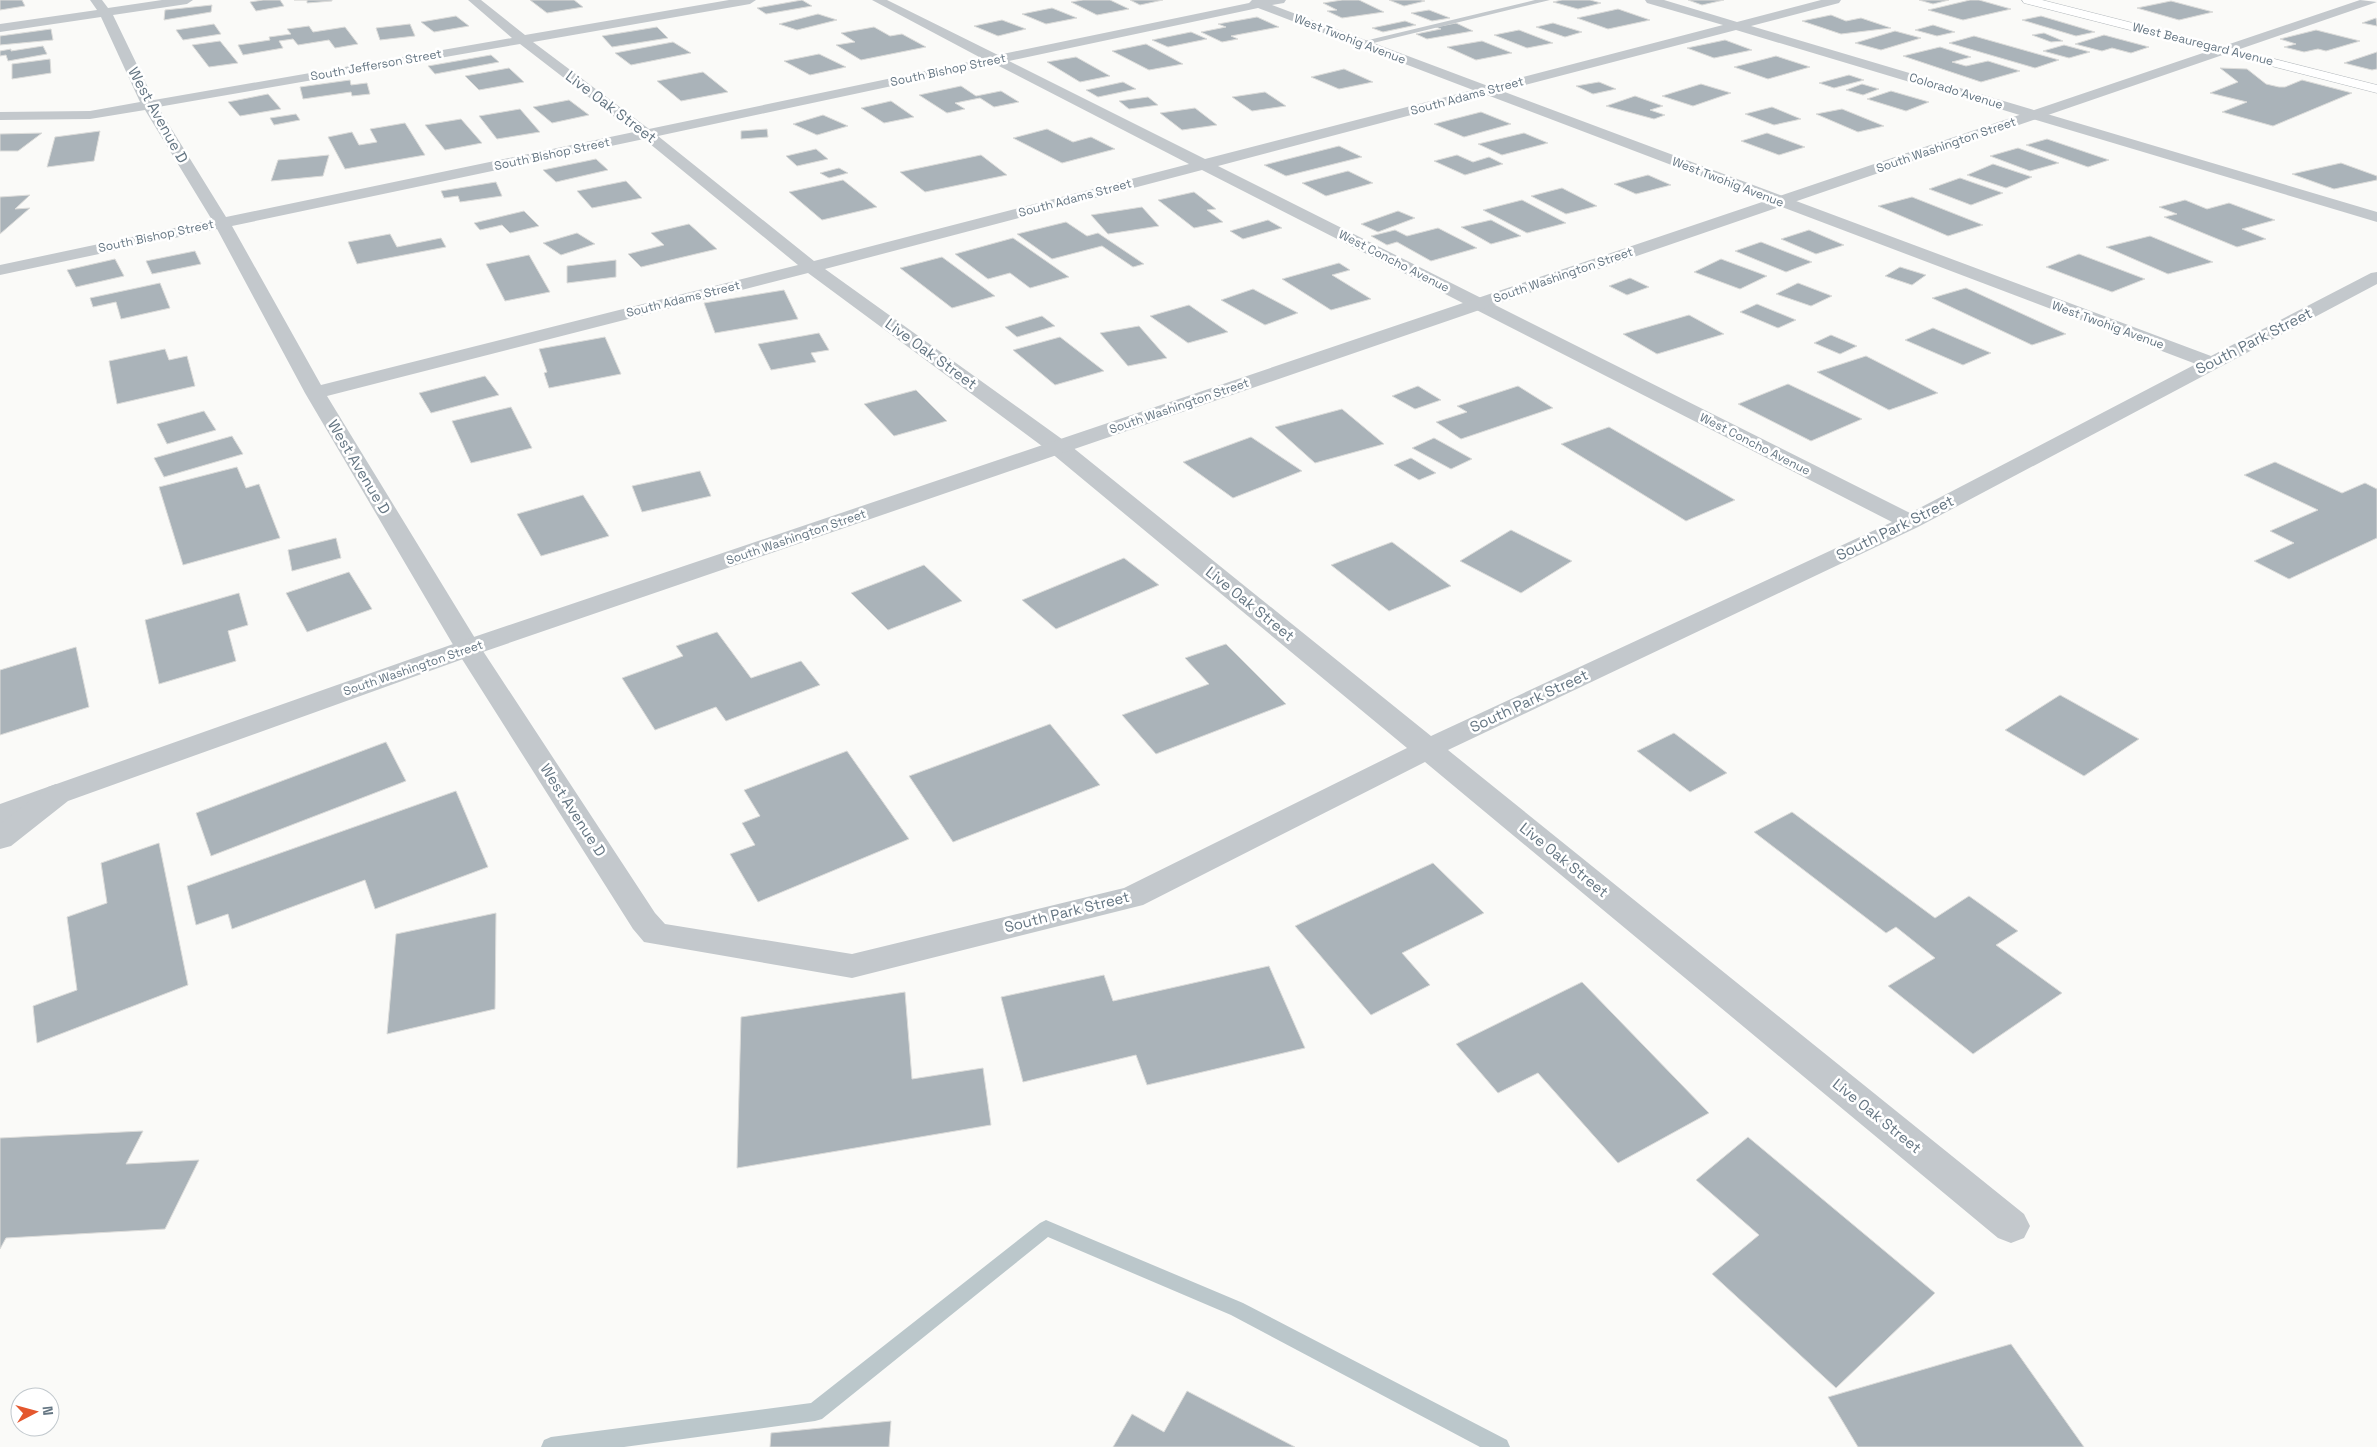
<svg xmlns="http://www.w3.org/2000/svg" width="2377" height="1447" font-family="'Space Grotesk',sans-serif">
<rect width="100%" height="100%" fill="#fafaf8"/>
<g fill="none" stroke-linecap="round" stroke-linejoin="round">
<polygon fill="#bbc7cb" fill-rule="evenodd" points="1046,1220 1243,1303 1507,1440 1510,1447 1480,1447 1231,1315 1048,1237 822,1419 815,1421 624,1447 541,1447 544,1440 551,1437 811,1403 1040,1223"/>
</g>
<g fill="#aab3b9" stroke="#dcdcda">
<polygon points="0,0 22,0 25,6 0,10"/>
<polygon points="263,0 280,0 284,6 256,11 250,2"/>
<polygon points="294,0 332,0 332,1 307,3 307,0"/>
<polygon points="530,0 574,0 583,7 547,13"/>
<polygon points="802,0 812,6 766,14 757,8"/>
<polygon points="1083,0 1110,0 1129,9 1097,15 1071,2"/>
<polygon points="1130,0 1163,0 1140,5"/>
<polygon points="1342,0 1359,0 1384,12 1342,18 1327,11 1337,10 1323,3"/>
<polygon points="1389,0 1421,0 1425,1 1404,6"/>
<polygon points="1562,0 1590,0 1601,3 1578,9 1553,2"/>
<polygon points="1688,0 1724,0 1702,5"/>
<polygon points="1919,0 1949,0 1933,4"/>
<polygon points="1970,0 1979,0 2011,9 1963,20 1928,10"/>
<polygon points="2171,1 2213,12 2179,20 2137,8"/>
<polygon points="212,5 211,12 164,20 165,10"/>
<polygon points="1052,8 1077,18 1046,24 1022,14"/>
<polygon points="1618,9 1650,20 1608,29 1577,18"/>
<polygon points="1429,10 1450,18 1432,21 1411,13"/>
<polygon points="818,14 837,20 797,30 779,24"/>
<polygon points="1831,15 1846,21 1861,18 1891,28 1841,34 1802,21"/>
<polygon points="456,16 469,26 434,32 421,22"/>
<polygon points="2041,16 2095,32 2076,36 2022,20"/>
<polygon points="1257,17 1279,27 1231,36 1238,39 1222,42 1201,32 1226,27 1218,24"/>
<polygon points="2376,18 2377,26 2362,23"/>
<polygon points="1002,20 1026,29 998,36 974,26"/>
<polygon points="1405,21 1416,25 1383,32 1372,28"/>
<polygon points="1456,23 1473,31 1427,39 1416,34 1441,29 1436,27"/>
<polygon points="1553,23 1582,32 1565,37 1536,27"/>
<polygon points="214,24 221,34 183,40 176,30"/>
<polygon points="410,24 415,36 380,40 376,28"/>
<polygon points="1933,25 1955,32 1937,36 1915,30"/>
<polygon points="309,26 313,32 345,27 358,44 335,48 329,40 298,45 293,39 279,41 283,48 243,55 238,45 270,40 269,37 291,34 287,29"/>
<polygon points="657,27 668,38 612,47 602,36"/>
<polygon points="874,27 890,36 902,34 926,47 861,60 836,45 855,42 841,33"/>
<polygon points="51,29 53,40 0,45 0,36"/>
<polygon points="1519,30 1553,43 1527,48 1494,35"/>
<polygon points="2316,30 2360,41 2326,51 2318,49 2304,52 2284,47 2296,44 2280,39"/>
<polygon points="1895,31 1921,38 1881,50 1855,43"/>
<polygon points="1191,32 1207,39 1168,47 1152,40"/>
<polygon points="2044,33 2063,41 2051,42 2032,35"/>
<polygon points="2104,35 2149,47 2131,53 2112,48 2102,51 2075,44"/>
<polygon points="1974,36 2059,60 2035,68 1949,43"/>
<polygon points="1725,40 1752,50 1714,58 1687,48"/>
<polygon points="220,41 238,63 209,67 192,45"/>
<polygon points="1482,41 1512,53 1476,60 1447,47"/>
<polygon points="673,42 691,53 631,65 615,53"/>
<polygon points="1146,44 1183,64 1149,70 1112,51"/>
<polygon points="2064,45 2090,52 2069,58 2043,51"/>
<polygon points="43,46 47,54 8,61 6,55 0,56 0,51 11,49 11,51"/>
<polygon points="1940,47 1971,57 1952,62 1966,66 1988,61 2020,71 1981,82 1903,56"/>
<polygon points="2377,52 2377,69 2372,70 2344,63"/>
<polygon points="819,54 846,67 810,75 784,61"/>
<polygon points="491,55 499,62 435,74 428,66"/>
<polygon points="1776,56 1810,67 1768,79 1734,67"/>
<polygon points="1076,57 1110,76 1080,82 1047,62"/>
<polygon points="50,59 51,73 12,79 12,64"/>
<polygon points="509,68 524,82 479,90 465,76"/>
<polygon points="2220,68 2247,69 2266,84 2279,87 2285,87 2302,80 2352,93 2273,126 2222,112 2247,102 2210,93 2238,82"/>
<polygon points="1344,69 1373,82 1339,89 1311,77"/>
<polygon points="703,72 728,92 681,101 657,81"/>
<polygon points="1849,75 1864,80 1834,88 1819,83"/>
<polygon points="350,80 351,85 367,83 370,94 352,96 351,92 303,99 300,87"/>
<polygon points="1123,82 1136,89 1098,97 1086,90"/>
<polygon points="1599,82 1616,89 1593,94 1576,86"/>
<polygon points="1701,84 1731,93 1693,106 1662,96"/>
<polygon points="1862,84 1879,89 1863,95 1846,90"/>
<polygon points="961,86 976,96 1001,91 1019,102 994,107 980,98 955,103 965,109 947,113 919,95"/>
<polygon points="1891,91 1929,102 1906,111 1867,99"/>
<polygon points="1265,92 1286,106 1252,111 1232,97"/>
<polygon points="268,94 281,109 240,116 228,102"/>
<polygon points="1635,96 1663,106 1650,110 1665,115 1654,119 1606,106"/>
<polygon points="1148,97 1158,105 1129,109 1119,101"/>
<polygon points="569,100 589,115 552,123 533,107"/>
<polygon points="891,101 914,117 884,123 861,108"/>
<polygon points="1772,107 1801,119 1774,125 1745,114"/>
<polygon points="1195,108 1217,125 1182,130 1160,113"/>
<polygon points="520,109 540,132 497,139 479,116"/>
<polygon points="1842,109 1884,126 1858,132 1816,114"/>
<polygon points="1481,112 1511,124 1464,137 1434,124"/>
<polygon points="296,114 300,120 274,125 270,118"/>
<polygon points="823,115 848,126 817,135 793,124"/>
<polygon points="461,119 482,143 445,150 425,125"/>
<polygon points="405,123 425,155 345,169 328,137 352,132 359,145 377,142 370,129"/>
<polygon points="767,129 768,137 741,139 741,131"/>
<polygon points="1047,129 1073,142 1091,137 1115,149 1062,163 1013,138"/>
<polygon points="100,131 94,161 47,167 55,137"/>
<polygon points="42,133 18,151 0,151 0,134"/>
<polygon points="1524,133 1548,143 1502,155 1478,144"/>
<polygon points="1767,133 1805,147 1779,155 1741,141"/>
<polygon points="2047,139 2109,160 2088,167 2026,145"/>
<polygon points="1339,146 1362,157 1286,176 1264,165"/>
<polygon points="2018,148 2059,163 2030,171 1990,156"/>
<polygon points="816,149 828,159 797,166 786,156"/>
<polygon points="329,155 323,176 271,181 278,160"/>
<polygon points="981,155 1007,175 925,192 900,172"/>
<polygon points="1457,155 1473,162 1489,157 1503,164 1465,175 1434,161"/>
<polygon points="596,159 608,170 556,182 543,170"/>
<polygon points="2341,163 2377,176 2377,180 2334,189 2292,174"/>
<polygon points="1993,164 2032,177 2006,188 1967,175"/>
<polygon points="839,168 848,173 829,178 820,173"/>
<polygon points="1348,171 1373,183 1326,196 1302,183"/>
<polygon points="1648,175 1671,185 1636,194 1614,184"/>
<polygon points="1960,178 2003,193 1971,205 1929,189"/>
<polygon points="843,180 877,207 822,220 789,192"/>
<polygon points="626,181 642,198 592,208 577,191"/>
<polygon points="496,182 502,196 460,202 458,196 444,198 441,191"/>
<polygon points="1562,188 1597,206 1566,214 1531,196"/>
<polygon points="1194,192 1216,209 1207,210 1223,222 1194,228 1158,200"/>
<polygon points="30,195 15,209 30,208 0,234 0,197"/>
<polygon points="1912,197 1983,225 1948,236 1878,206"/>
<polygon points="1522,200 1566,223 1527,233 1483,210"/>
<polygon points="2185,200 2207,209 2229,203 2275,220 2242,229 2266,239 2237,247 2164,217 2177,214 2159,207"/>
<polygon points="1142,207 1159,226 1108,234 1091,215"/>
<polygon points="524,211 539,226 510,233 502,225 480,230 474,223"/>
<polygon points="1398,211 1415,218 1378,232 1361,224"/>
<polygon points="1268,220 1282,228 1243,239 1230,231"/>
<polygon points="1491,220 1521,236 1491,244 1461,227"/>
<polygon points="1066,222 1087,236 1098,233 1144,264 1133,267 1102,246 1052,259 1017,234"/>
<polygon points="689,224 717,249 641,267 628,254 664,245 651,233"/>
<polygon points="1438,228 1477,248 1431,261 1397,242 1387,245 1371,236 1395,230 1407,236"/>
<polygon points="1809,230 1844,245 1816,254 1781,239"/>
<polygon points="577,233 595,244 561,255 543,243"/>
<polygon points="390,234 397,247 441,238 446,247 357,264 348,242"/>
<polygon points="2150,236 2213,262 2168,274 2106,247"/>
<polygon points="1013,238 1069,277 1030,288 1010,273 988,279 955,254"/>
<polygon points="1761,242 1812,262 1786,272 1735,251"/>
<polygon points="195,251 201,264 152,274 146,261"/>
<polygon points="2079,254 2145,279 2112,292 2046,267"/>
<polygon points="529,255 550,292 505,301 486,264"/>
<polygon points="942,257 995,296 952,308 900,268"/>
<polygon points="115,259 124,276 76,287 67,270"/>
<polygon points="1721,259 1767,276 1740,289 1694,272"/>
<polygon points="616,260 616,277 567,283 567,266"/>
<polygon points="1339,263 1350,270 1332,275 1371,299 1331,310 1282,279"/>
<polygon points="1900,267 1926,275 1912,285 1885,276"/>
<polygon points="1630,278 1649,287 1627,295 1609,286"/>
<polygon points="160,283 170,308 121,319 116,302 93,307 90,298"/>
<polygon points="1798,283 1832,296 1811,306 1776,294"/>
<polygon points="1966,288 2066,334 2032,345 1932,298"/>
<polygon points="1253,289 1298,313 1265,325 1221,300"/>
<polygon points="784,290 798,319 715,333 704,303"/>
<polygon points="1757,304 1796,320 1778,328 1740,312"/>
<polygon points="1189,305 1228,332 1188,343 1150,316"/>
<polygon points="1689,315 1724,334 1657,354 1623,334"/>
<polygon points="1042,316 1055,326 1017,337 1005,327"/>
<polygon points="1139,326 1167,358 1128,366 1100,333"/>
<polygon points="1933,328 1991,353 1963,365 1905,340"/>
<polygon points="819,333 829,350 811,353 816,362 771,370 758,344"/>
<polygon points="1831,335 1857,346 1840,354 1814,343"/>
<polygon points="605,337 621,374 549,388 544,373 547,372 539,349"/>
<polygon points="1060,337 1104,371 1055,385 1013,350"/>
<polygon points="165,349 169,360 187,356 195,386 117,404 109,361"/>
<polygon points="1866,356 1938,393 1889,410 1817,372"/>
<polygon points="485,376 499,395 431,413 419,393"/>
<polygon points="1788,384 1862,419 1811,441 1738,404"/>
<polygon points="1418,386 1441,400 1415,409 1392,396"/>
<polygon points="1518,386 1553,408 1461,439 1436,422 1467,412 1457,406"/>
<polygon points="916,390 947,421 894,436 864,404"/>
<polygon points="511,407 532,448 471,463 452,421"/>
<polygon points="1342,409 1384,444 1315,463 1275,427"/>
<polygon points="204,411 216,430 167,444 157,424"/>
<polygon points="1609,427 1735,500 1686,521 1561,444"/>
<polygon points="232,436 243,454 164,477 154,458"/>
<polygon points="1251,437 1302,471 1233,498 1183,462"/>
<polygon points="1434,438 1472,459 1451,469 1412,448"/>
<polygon points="1411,458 1436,473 1419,480 1394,465"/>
<polygon points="2275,462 2342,493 2365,483 2377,489 2377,538 2289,579 2254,561 2294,543 2270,531 2318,510 2244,475"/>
<polygon points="237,467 246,488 259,484 280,538 183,565 159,487"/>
<polygon points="700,471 711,496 642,512 632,486"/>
<polygon points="583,495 609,536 541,556 517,514"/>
<polygon points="1511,530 1572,561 1521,593 1460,561"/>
<polygon points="336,538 341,558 292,571 288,550"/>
<polygon points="1392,542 1451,586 1389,611 1331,565"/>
<polygon points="1124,558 1159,585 1056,629 1022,600"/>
<polygon points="924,565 962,601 888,630 851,593"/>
<polygon points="349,572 372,609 307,632 286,593"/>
<polygon points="239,593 248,625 228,631 236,661 159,684 145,620"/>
<polygon points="717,632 751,678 801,661 820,685 726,721 716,707 655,730 622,678 683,656 676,646"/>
<polygon points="1226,644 1286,704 1156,754 1122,715 1209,684 1185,658"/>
<polygon points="76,647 89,707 0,735 0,670"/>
<polygon points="2060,695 2139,739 2084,776 2005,730"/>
<polygon points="1050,724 1100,785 953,842 909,776"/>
<polygon points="1674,733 1727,773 1690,792 1637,751"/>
<polygon points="386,742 406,781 211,856 196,813"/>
<polygon points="847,751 909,839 758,902 730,854 755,845 742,823 760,816 744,790"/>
<polygon points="456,791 488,867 375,909 365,880 232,929 228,914 196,925 187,886"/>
<polygon points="1792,812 1935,918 1969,896 2018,931 1996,945 2062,993 1973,1054 1888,986 1935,958 1896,927 1886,933 1754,832"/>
<polygon points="159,843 188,985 37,1043 33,1006 77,990 67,917 107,903 101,863"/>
<polygon points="1433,863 1484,913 1402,953 1430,985 1371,1015 1295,926"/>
<polygon points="496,913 495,1009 387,1034 396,934"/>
<polygon points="1269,966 1305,1048 1147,1085 1136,1055 1023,1082 1001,997 1104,975 1113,1001"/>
<polygon points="1582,982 1709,1113 1618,1163 1538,1073 1498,1093 1456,1044"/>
<polygon points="905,992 912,1079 983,1068 991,1125 737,1168 741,1017"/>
<polygon points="143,1131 126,1164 199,1160 165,1229 6,1238 0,1249 0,1138"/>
<polygon points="1748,1137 1935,1293 1836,1388 1712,1274 1759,1235 1696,1180"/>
<polygon points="2011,1344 2084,1447 1858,1447 1828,1397"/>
<polygon points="1187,1391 1295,1447 1113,1447 1132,1414 1164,1432"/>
<polygon points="891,1421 889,1447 770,1447 771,1433"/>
</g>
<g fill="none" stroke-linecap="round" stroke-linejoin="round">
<defs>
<polygon id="primary" points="2022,0 2042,0 2377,85 2377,93 2024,3"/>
</defs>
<use href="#primary" stroke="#b5babe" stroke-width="1"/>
<polygon fill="#c3c8cc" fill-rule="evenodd" points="1535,0 1550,0 1361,46 1356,43"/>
<g fill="#c3c8cc" fill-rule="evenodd">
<path d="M90 0H102L108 8 162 0H193L187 4 113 15 154 100 512 38 468 0H481L525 35 729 0H756L750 4 533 42 649 129 983 59 872 0H887L998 55 1249 3 1252 0H1286L1284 3 1272 5 1488 86 1723 25 1647 3 1645 0H1664L1737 22 1821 0H1841L1839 3 1751 26 2377 212V222L1736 30 1502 91 2211 356 2371 273 2377 272V284L1918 527 1448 750 2024 1214 2030 1226 2024 1238 2011 1243 1998 1238 1425 762 1143 905 852 978 644 942 633 929 455 648 305 393 217 229 0 275V265L212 220 145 110 90 119 0 120V112L90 111 140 102 101 17 0 32V24L97 10ZM1258 8 1473 90 1205 159 1009 61ZM520 44 634 132 226 217 158 107ZM995 64 1189 164 814 261 658 136ZM1487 95 2196 364 1910 513 1218 166ZM644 139 798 265 321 385 232 226ZM1202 170 1892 522 1431 736 1066 442 825 269ZM808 273 1050 452 1407 748 1124 888 852 954 665 924 655 913 481 648 327 396Z"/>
<polygon points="56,784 66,787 70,794 66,801 0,825 0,804"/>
</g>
<polygon fill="#c3c8cc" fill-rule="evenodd" points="2360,0 2377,2 477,654 68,801 11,846 0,849 0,824 48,787 459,642"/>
<use href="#primary" fill="#fff" fill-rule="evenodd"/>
</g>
<g text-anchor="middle" stroke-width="5" stroke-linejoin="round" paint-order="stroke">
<g font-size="12" fill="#657683" stroke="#fff">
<text transform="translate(1350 39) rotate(21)" y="4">West Twohig Avenue</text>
<text transform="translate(2203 44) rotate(14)" y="4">West Beauregard Avenue</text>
<text transform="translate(376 65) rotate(-10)" y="4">South Jefferson Street</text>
<text transform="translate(948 70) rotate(-12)" y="4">South Bishop Street</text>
<text transform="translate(1956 91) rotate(17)" y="4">Colorado Avenue</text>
<text transform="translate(1467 96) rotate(-15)" y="4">South Adams Street</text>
<text transform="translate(1946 145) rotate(-19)" y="4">South Washington Street</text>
<text transform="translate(552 154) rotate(-12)" y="4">South Bishop Street</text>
<text transform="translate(1728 182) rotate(21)" y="4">West Twohig Avenue</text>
<text transform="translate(1075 198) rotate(-15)" y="4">South Adams Street</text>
<text transform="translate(156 236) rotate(-12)" y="4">South Bishop Street</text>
<text transform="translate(1394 261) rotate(27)" y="4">West Concho Avenue</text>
<text transform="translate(1563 275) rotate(-19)" y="4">South Washington Street</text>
<text transform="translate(683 299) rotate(-14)" y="4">South Adams Street</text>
<text transform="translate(2108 325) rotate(20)" y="4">West Twohig Avenue</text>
<text transform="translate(1179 406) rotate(-19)" y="4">South Washington Street</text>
<text transform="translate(1755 444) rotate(27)" y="4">West Concho Avenue</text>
<text transform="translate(796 537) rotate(-19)" y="4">South Washington Street</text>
<text transform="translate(413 668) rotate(-19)" y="4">South Washington Street</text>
</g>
<g font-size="15" fill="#657683" stroke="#fff">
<text transform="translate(611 107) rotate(37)" y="5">Live Oak Street</text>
<text transform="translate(158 115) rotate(61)" y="5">West Avenue D</text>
<text transform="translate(2254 341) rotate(-27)" y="5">South Park Street</text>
<text transform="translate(931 354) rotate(36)" y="5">Live Oak Street</text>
<text transform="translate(359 467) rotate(59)" y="5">West Avenue D</text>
<text transform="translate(1895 528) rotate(-26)" y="5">South Park Street</text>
<text transform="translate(1250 604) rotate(39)" y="5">Live Oak Street</text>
<text transform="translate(1529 701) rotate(-25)" y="5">South Park Street</text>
<text transform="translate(573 810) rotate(57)" y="5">West Avenue D</text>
<text transform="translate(1564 860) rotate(39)" y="5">Live Oak Street</text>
<text transform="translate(1067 912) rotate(-14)" y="5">South Park Street</text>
<text transform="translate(1877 1116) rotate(39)" y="5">Live Oak Street</text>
</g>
</g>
<g transform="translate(35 1412) rotate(84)"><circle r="24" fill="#ffffff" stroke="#c1c8cd"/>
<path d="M0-4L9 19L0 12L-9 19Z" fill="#e4572e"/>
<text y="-8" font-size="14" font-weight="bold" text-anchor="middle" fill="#657683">N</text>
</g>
</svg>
